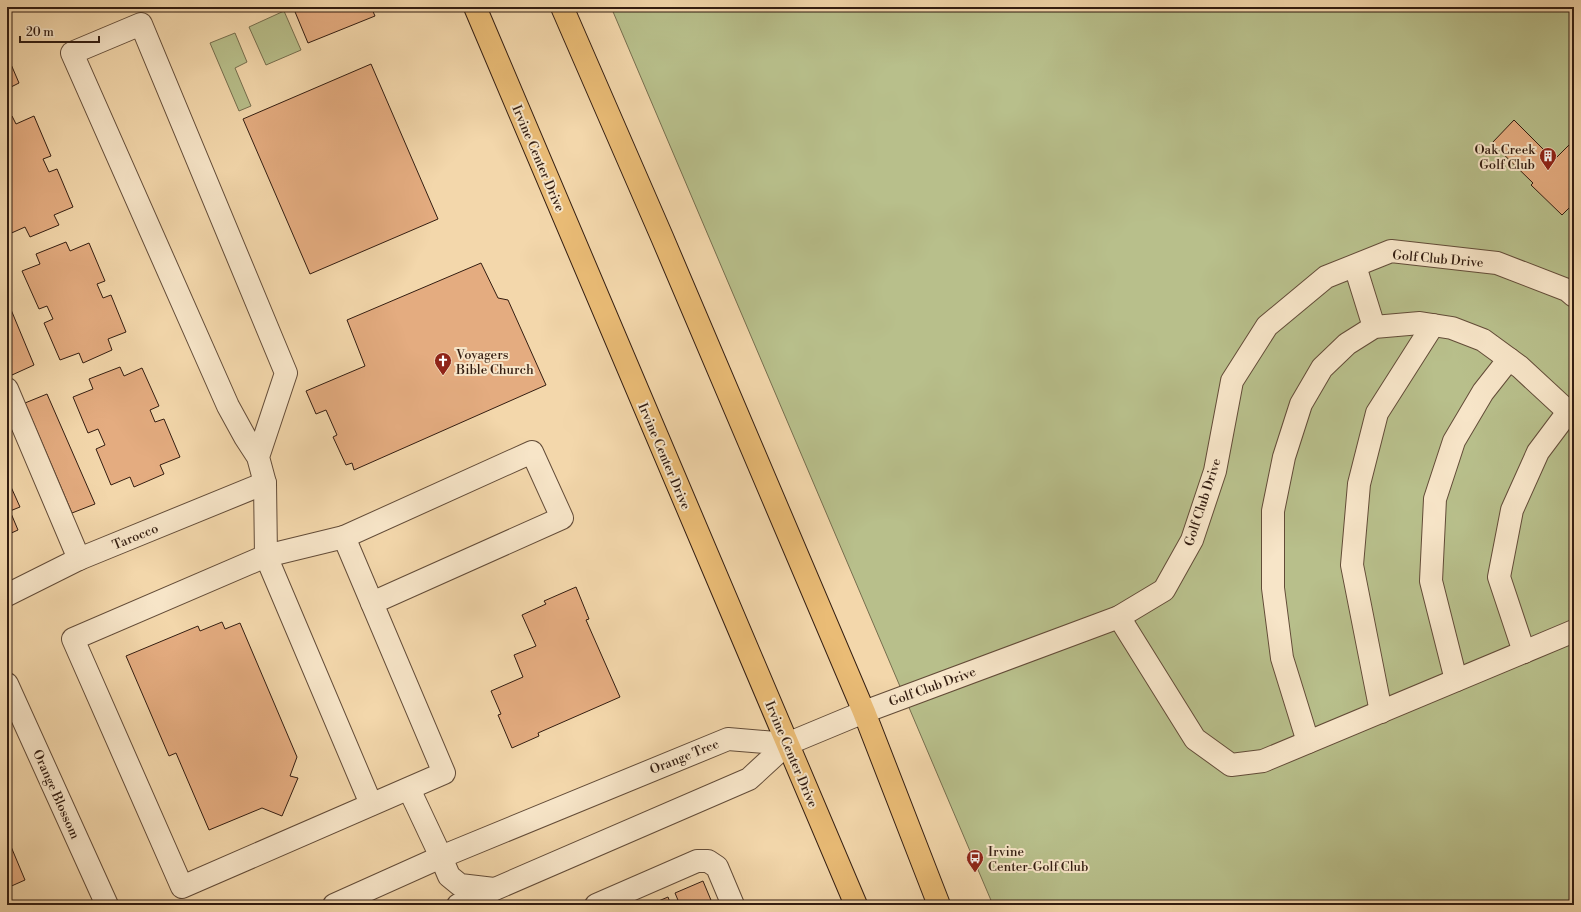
<svg xmlns="http://www.w3.org/2000/svg" width="1581" height="912" font-family="'Libre Bodoni',serif">
<rect width="100%" height="100%" fill="#f3d7ab"/>
<filter id="stains"><feTurbulence type="fractalNoise" baseFrequency=".005" numOctaves="4"/><feColorMatrix values="0 0 0 0 .2 0 0 0 0 .09 0 0 0 0 .02 0 0 0 .5 -.17"/></filter>
<radialGradient id="worn" r=".72"><stop offset=".6" stop-color="#630" stop-opacity="0"/><stop offset="1" stop-color="#630" stop-opacity=".3"/></radialGradient>
<g fill="#b8bf8b" stroke="#766e4e">
<polygon points="611,7 1574,7 1574,905 993,905"/>
<polygon points="284,11 301,50 266,65 249,27"/>
<polygon points="235,33 247,62 235,68 251,106 239,111 210,43"/>
</g>
<g fill="#e4ac80" stroke="#331d11">
<polygon points="293,7 371,7 375,16 308,43"/>
<polygon points="7,55 19,83 7,89"/>
<polygon points="371,64 438,219 310,274 243,119"/>
<polygon points="12,116 16,124 34,116 51,156 43,159 49,172 57,169 73,207 54,215 59,225 30,237 25,227 7,235 7,118"/>
<polygon points="1514,120 1554,160 1574,140 1574,203 1562,215 1531,185 1533,183 1492,143"/>
<polygon points="66,242 70,251 89,243 105,281 97,284 103,298 111,295 126,332 108,339 112,350 83,363 79,353 60,360 44,323 53,319 47,306 39,309 22,271 40,264 36,254"/>
<polygon points="481,263 498,298 508,300 546,385 354,470 352,463 346,465 333,437 337,435 326,410 316,414 306,391 365,366 347,320"/>
<polygon points="7,300 34,365 12,375 7,363"/>
<polygon points="120,367 124,376 142,368 159,406 150,410 155,422 164,419 180,457 160,465 164,474 134,487 130,477 111,485 96,449 105,445 98,429 88,433 73,397 93,389 89,379"/>
<polygon points="47,394 95,504 72,513 25,403"/>
<polygon points="7,478 20,507 10,511 18,530 7,535"/>
<polygon points="576,587 589,619 586,620 620,697 538,733 539,736 512,748 498,715 501,714 491,691 523,677 514,655 536,646 522,615 546,604 544,601"/>
<polygon points="222,622 225,629 240,623 297,757 290,776 298,778 282,816 262,808 209,830 176,753 169,756 126,656 198,626 200,631"/>
<polygon points="7,837 25,880 7,888"/>
<polygon points="703,881 713,905 680,905 675,893"/>
<polygon points="668,897 671,905 649,905"/>
</g>
<g fill="none" stroke-linecap="round" stroke-linejoin="round">
<defs>
<g id="minor">
<polyline points="1355,266 1374,327"/>
<polyline points="7,389 79,559"/>
<polyline points="258,457 286,373 141,24 72,53 228,406 245,437 258,457 265,483 266,556 371,804"/>
<polygon points="344,537 444,773 182,887 73,639 266,556"/>
<polyline points="344,537 532,452 562,518 372,603"/>
<polyline points="7,595 79,559 265,483"/>
<polyline points="1119,617 1195,739 1231,765 1263,761 1574,631"/>
<polyline points="1524,652 1499,577 1512,510 1538,452 1568,412"/>
<polyline points="1456,680 1431,581 1435,499 1454,441 1483,392 1509,359"/>
<polyline points="7,684 107,905"/>
<polyline points="1381,712 1352,565 1359,484 1377,413 1433,325"/>
<polyline points="1308,742 1282,658 1273,588 1273,511 1284,457 1301,404 1322,368 1347,344 1374,327 1420,323 1452,328 1483,340 1520,367 1574,417"/>
<polyline points="409,789 441,857 449,876 460,885 494,889"/>
<polyline points="334,905 441,857 728,739 787,744"/>
<polyline points="458,905 749,779 787,744 864,712 1119,617 1164,590 1192,540 1215,471 1232,381 1267,326 1326,277 1391,251 1497,263 1567,290 1574,296"/>
<polyline points="596,905 697,861 708,861 717,867 733,905"/>
</g>
<g id="major">
<polyline points="475,7 856,905"/>
<polyline points="562,7 662,237 864,712 939,905"/>
</g>
</defs>
<use href="#minor" stroke="#634c38" stroke-width="24"/>
<use href="#major" stroke="#331d11" stroke-width="24"/>
<use href="#minor" stroke="#f7e5c8" stroke-width="22"/>
<use href="#major" stroke="#eabc76" stroke-width="22"/>
</g>
<defs>
<symbol id="building-pin" viewBox="-11 -11 22 30"><path d="M0 17L-7.5 6A9.5 9.5 0 1 1 7.5 6Z" fill="#8f2418" stroke="#f7e5c8"/><path d="M-4-6H4V6H1V3H-1V6H-4ZM-2.5-4.3h1.7v1.8h-1.7ZM.8-4.3h1.7v1.8H.8ZM-2.5-1h1.7V.8h-1.7ZM.8-1h1.7V.8H.8Z" fill="#fff"/></symbol>
<symbol id="church-pin" viewBox="-11 -11 22 30"><path d="M0 17L-7.5 6A9.5 9.5 0 1 1 7.5 6Z" fill="#8f2418" stroke="#f7e5c8"/><path d="M-1.2-6h2.4v3.5h3.3v2.4h-3.3V6h-2.4V-.1h-3.3v-2.4h3.3Z" fill="#fff"/></symbol>
<symbol id="bus-pin" viewBox="-11 -11 22 30"><path d="M0 17L-7.5 6A9.5 9.5 0 1 1 7.5 6Z" fill="#8f2418" stroke="#f7e5c8"/><path d="M-5-6H5V4H4V6H2V4H-2V6H-4V4H-5ZM-3.5-4V0h7V-4ZM-3.5 1.2v1.5H-2V1.2ZM2 1.2v1.5H3.5V1.2Z" fill="#fff"/></symbol>
</defs>
<g fill-rule="evenodd">
<use href="#building-pin" x="1538" y="146" width="20" height="27"/>
<use href="#church-pin" x="433" y="351" width="20" height="27"/>
<use href="#bus-pin" x="965" y="848" width="20" height="27"/>
</g>
<g text-anchor="middle" stroke-width="4" stroke-linejoin="round" paint-order="stroke">
<g font-size="13" fill="#331d11" stroke="#f7e5c8" text-anchor="start">
<text x="1535" y="154" text-anchor="end">Oak Creek<tspan x="1535" dy="15">Golf Club</tspan></text>
<text x="456" y="359">Voyagers<tspan x="456" dy="15">Bible Church</tspan></text>
<text x="988" y="856">Irvine<tspan x="988" dy="15">Center-Golf Club</tspan></text>
</g>
<g font-size="13" fill="#331d11" stroke="#f7e5c8">
<text transform="translate(539 158) rotate(67)" y="5">Irvine Center Drive</text>
<text transform="translate(1438 258) rotate(5)" y="5">Golf Club Drive</text>
<text transform="translate(665 456) rotate(67)" y="5">Irvine Center Drive</text>
<text transform="translate(1202 502) rotate(-72)" y="5">Golf Club Drive</text>
<text transform="translate(135 536) rotate(-22)" y="5">Tarocco</text>
<text transform="translate(932 686) rotate(-20)" y="5">Golf Club Drive</text>
<text transform="translate(792 754) rotate(67)" y="5">Irvine Center Drive</text>
<text transform="translate(684 756) rotate(-22)" y="5">Orange Tree</text>
<text transform="translate(57 794) rotate(66)" y="5">Orange Blossom</text>
</g>
</g>
<rect width="1581" height="912" fill="none" stroke="#f3d7ab" stroke-width="24"/>
<rect x="8" y="8" width="1565" height="896" fill="none" stroke="#331d11" stroke-width="2"/>
<rect x="12" y="12" width="1557" height="888" fill="none" stroke="#331d11"/>
<path d="M20 36v6h79v-6" fill="none" stroke="#331d11" stroke-width="2"/>
<text x="26" y="36" font-size="12" fill="#331d11" stroke="#f7e5c8" stroke-width="3" paint-order="stroke">20 m</text>
<rect width="100%" height="100%" filter="url(#stains)"/>
<rect width="100%" height="100%" fill="url(#worn)"/>
</svg>
